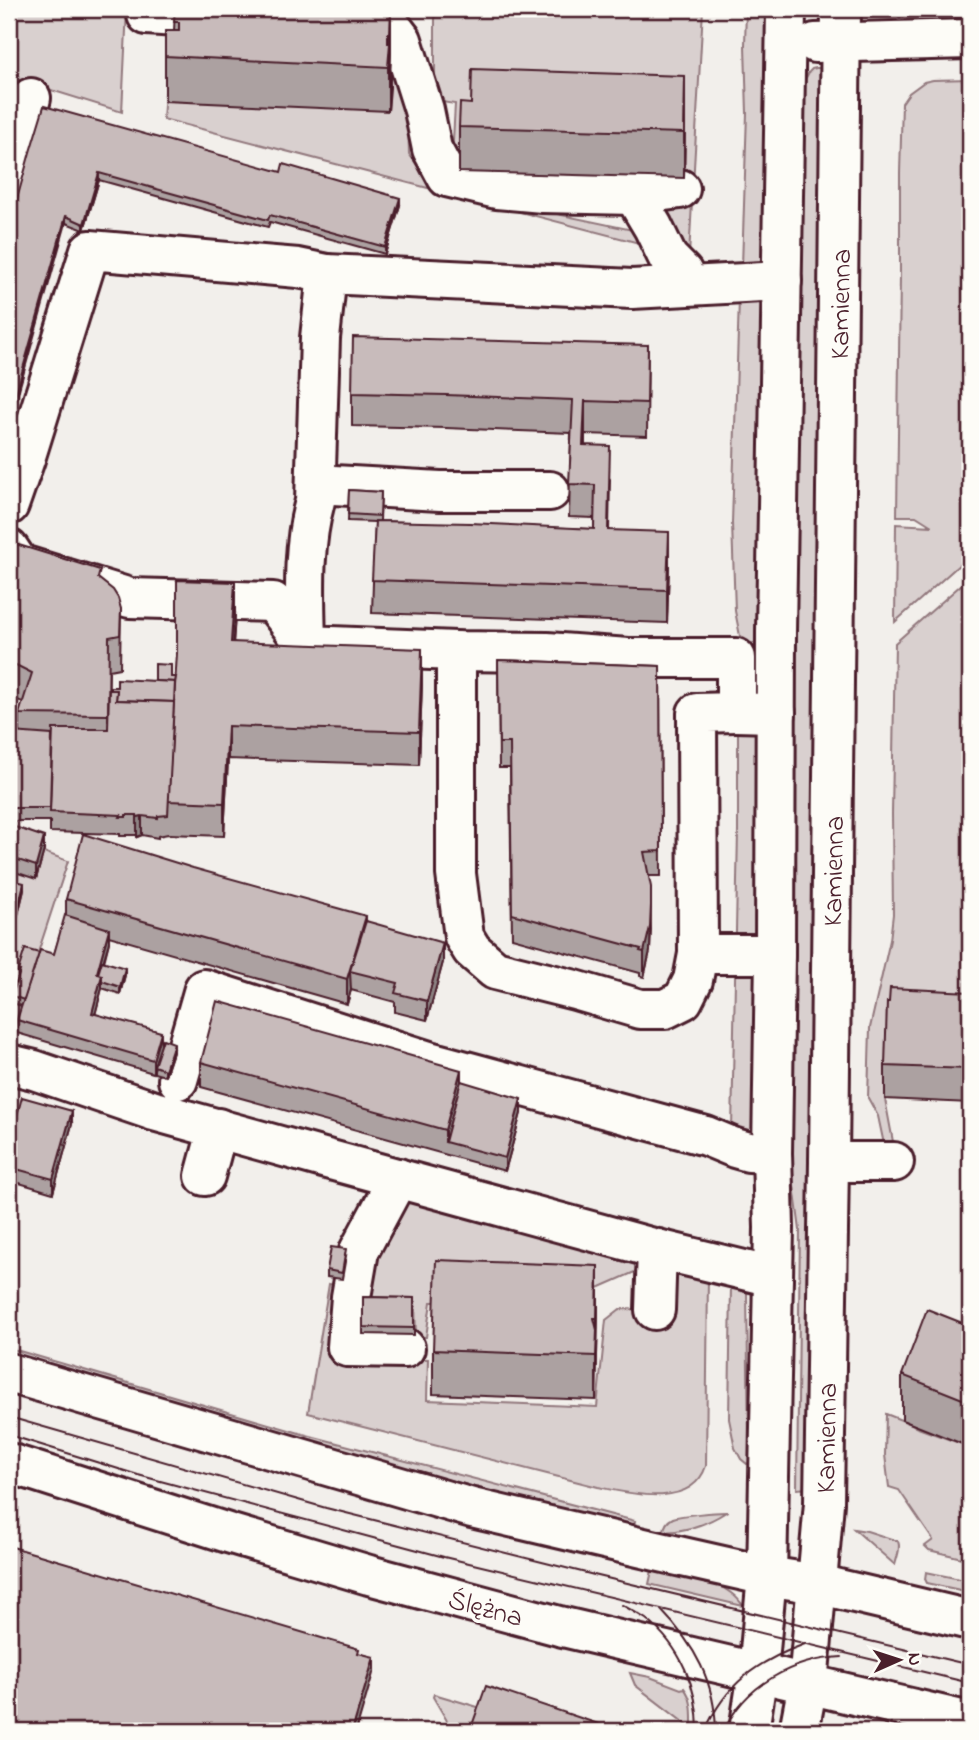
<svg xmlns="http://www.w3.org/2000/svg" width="979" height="1740" font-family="'Indie Flower',sans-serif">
<rect width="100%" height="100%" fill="#f2efeb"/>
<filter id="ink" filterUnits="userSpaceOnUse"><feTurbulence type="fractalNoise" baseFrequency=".0143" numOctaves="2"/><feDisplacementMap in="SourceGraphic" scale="14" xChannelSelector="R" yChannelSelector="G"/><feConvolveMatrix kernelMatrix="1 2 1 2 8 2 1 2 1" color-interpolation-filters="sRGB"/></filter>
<g filter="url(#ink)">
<g fill="#d9d0cf" stroke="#92787d" stroke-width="2" fill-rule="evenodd">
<polygon points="9,9 127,9 122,112 9,77"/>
<path d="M171 9 406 40 409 154 434 188 637 231 680 199 451 178 455 104 435 101V9H703L689 256 163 119ZM472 114 685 121 684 177 471 148Z"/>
<polygon points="746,9 771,9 765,264 742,266 747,113 745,45"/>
<polygon points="816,68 819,68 823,71 809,1488 797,1489 800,1230 791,1163 799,91 809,72 812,69"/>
<polygon points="970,79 970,555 895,622 896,524 932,526 916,516 897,516 900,276 900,173 902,103 909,93 924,82 933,80"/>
<polygon points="763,298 759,410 759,636 757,643 748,643 740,636 735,611 732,523 739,299"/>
<polygon points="970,577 970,1025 887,1035 885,1099 894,1147 885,1149 878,1116 868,1098 870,1028 890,940 893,914 892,814 895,643"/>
<polygon points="738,729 758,730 752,1137 732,1130 738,831"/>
<polygon points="9,839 68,861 12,1032 9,1031"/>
<polygon points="404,1195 641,1257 637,1271 596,1289 486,1302 431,1302 426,1337 416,1337 415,1301 356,1302"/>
<path d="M674 1267 708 1275 706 1466C692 1509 631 1494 598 1487L308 1413 329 1284 340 1286 341 1355 428 1359 427 1400 597 1407 606 1320 620 1309 657 1310Z"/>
<polygon points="731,1285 747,1293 749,1444 749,1463 747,1464 741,1459 735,1448 729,1419"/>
<polygon points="9,1348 303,1434 635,1521 633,1530 306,1441 9,1355"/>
<polygon points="886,1414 914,1425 915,1427 970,1447 970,1560 929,1550 925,1546 933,1540 899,1490 889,1487 885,1455"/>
<path d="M726 1512C706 1525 687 1531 664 1532 664 1526 667 1521 673 1518 682 1515 715 1512 726 1512Z"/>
<path d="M854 1529 867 1531 898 1541C901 1548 897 1557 895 1565Z"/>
<path d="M653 1566C681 1574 728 1580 743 1606L649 1584Z"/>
<polygon points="926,1572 970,1581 970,1592 927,1583 925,1579"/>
<path d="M630 1673 650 1677 681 1689 684 1688C693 1699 692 1713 692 1727L687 1725 635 1685Z"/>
<polygon points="434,1694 481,1708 473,1731 453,1731 433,1697"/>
</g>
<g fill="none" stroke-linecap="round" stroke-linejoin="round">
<defs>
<g id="minor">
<polyline points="148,9 147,15 177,17 182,22 226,22"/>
<polyline points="339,25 392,27 402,40 424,110 432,149 447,177 497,189 543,193 634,195 680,189"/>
<polyline points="815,43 970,39"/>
<polyline points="9,181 31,98"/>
<polyline points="634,195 653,227 668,258 683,273 688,285"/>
<polyline points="316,484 440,491 550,491"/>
<polyline points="9,505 25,459 90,250 298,268 327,274"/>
<polyline points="9,549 19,564 130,598 273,602 306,645"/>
<polyline points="456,651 456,874 464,937 472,950 495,970 575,990 640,1009 665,1009 683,1000 693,980 698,954 697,713 736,712"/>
<path d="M776 713 736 712V658H628L547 652 456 651 306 645C305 596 302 548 315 501L320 338 327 274 632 289 782 281"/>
<polyline points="698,954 775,954"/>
<polyline points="9,1064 34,1070 154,1111 327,1159 657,1249 773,1277"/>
<polyline points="178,1080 204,989 429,1061 706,1136 735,1148 749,1152 772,1153"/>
<polyline points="829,1162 894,1162"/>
<polyline points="205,1176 218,1128"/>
<polyline points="398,1178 359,1251 351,1297 347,1347 405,1348"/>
<polyline points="655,1310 657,1249"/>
<polyline points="749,1731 758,1672 767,1576 774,1228 772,1153 775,954 776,632 786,9"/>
<polyline points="799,1731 808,1684 824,1503 829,1162 841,9"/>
</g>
<g id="major">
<polyline points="9,1373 472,1508 656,1551 767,1576 817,1584 970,1620"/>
<polyline points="9,1463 228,1533 369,1575 559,1626 970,1722"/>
</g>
</defs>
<use href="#minor" stroke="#4a1f2b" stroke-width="44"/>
<use href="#major" stroke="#4a1f2b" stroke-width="44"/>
<use href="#minor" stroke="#fdfcf7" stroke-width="38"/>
<use href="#major" stroke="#fdfcf7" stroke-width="38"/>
<g stroke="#4a1f2b" stroke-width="2">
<polyline points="9,1417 326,1508 594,1575 970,1665"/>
<polyline points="9,1435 138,1475 444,1557 970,1683"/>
<path d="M622 1605C630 1609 638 1614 646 1619 681 1646 698 1688 698 1731"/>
<path d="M661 1610C695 1645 715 1682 716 1731"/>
<path d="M705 1731C725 1684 758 1661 805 1644"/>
<path d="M724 1731C744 1685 794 1659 842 1657"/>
</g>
</g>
<g fill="#aca1a1" stroke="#4a1f2b" stroke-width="2">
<polygon points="175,9 391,9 391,52 388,111 165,101 165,56 174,31"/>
<polygon points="685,120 684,178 459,172 459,127"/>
<polygon points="30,152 400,205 385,254 270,222 268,227 99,180 84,230 66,223"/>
<polygon points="648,345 647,436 585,434 585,445 610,479 609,530 669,565 667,623 372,613 375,522 348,521 349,490 381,492 380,521 594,529 594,518 569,517 571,433 446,428 352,426 352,393"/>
<polygon points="9,542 100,580 121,609 120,668 109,670 108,721 117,687 176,677 235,615 233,642 422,683 419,765 228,759 224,836 168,834 158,836 158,838 142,835 137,837 137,835 126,835 126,836 120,836 120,834 50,832 50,821 9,821 9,744 14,732 23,702 9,697"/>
<polygon points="498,660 660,666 661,876 649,876 651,930 650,951 644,977 640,976 640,973 512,938 510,768 499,768"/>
<polygon points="9,825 44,850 36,879 9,870"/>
<polygon points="9,879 24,890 17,919 9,916"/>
<polygon points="66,899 366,921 443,962 427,1020 395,1012 395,1002 351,990 347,1004 109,936 109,942 104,962 125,975 120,994 102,988 95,1014 161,1045 174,1049 165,1076 154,1073 154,1070 153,1073 17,1033 17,1020 22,1006 12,1003 12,996 18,978 18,971 39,953 54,954 66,916"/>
<polygon points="970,992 970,1103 885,1099 885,1066"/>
<polygon points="201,1062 461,1081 521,1113 505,1171 201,1087"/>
<polygon points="72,1124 53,1193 9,1180 9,1145"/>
<polygon points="346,1256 342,1279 327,1277 327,1270"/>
<polygon points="363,1297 414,1298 414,1335 363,1334"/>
<polygon points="598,1310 596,1400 433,1394 433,1350"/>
<polygon points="970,1326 970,1447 902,1420 902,1375"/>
</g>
<g fill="#8c8383" stroke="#4a1f2b" stroke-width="2">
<polygon points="391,9 391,52 390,78 390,33"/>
<polygon points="390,43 390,88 388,111 388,67"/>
<polygon points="685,76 685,120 684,178 684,133"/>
<polygon points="99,173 99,180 84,230 84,224"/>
<polygon points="400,198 400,205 385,254 385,247"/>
<polygon points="66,216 66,223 9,425 9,418"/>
<polygon points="585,401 585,434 583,478 583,445"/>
<polygon points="669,532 669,565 667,623 667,590"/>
<polygon points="235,582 235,615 231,676 231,642"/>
<polygon points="422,649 422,683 419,765 419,732"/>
<polygon points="228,726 228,759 224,836 224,803"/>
<polygon points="142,816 142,835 137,837 137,817"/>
<polygon points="44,837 44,850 36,879 36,866"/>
<polygon points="24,883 24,890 17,919 17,912"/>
<polygon points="651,905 650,951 644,977 644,952"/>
<polygon points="366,916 366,940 350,971 351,990 347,1004 347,979"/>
<polygon points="109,929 109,942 98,980 97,973"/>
<polygon points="443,943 443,962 427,1020 427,1001"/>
<polygon points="125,968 125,975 120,994 120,987"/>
<polygon points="102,975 102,988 92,1027 92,1013"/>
<polygon points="161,1032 161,1046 153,1073 153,1060"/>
<polygon points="174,1043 174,1049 165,1076 165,1070"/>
<polygon points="461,1070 461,1095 445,1142 445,1130"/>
<polygon points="521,1099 521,1113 505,1171 505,1158"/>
<polygon points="72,1111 72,1124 53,1193 53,1179"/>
<polygon points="598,1266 598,1310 596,1400 596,1356"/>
<polygon points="374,1657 374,1670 356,1731 352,1731"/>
</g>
<g fill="#c8bbbb" stroke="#4a1f2b" stroke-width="2">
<polygon points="175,9 391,9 390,33 388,33 388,43 390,43 388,67 165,56 165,31 179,31 179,22 174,22"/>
<polygon points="472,69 685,76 684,133 459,127 460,103 471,104"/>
<polygon points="44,106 281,172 283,164 400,198 385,247 270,215 268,220 99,173 84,224 66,216 9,418 9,228 30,152"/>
<polygon points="353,337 648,345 647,403 585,401 583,445 610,446 608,530 669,532 667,590 372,580 375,521 470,523 594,529 595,485 569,484 573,400 446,395 352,393"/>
<polygon points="349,490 381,492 380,516 348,514"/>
<polygon points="9,542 100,570 98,578 113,590 118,598 121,609 120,635 109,637 108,715 19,714 32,673 16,665 9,664"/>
<polygon points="177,580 235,582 231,642 422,649 419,732 228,726 224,803 168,801 177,653"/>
<polygon points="498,660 660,666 661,851 644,852 651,887 651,905 650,927 644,952 640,951 641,949 512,914 510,743 499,743"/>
<polygon points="155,664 171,665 171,677 176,677 175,682 155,681"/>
<polygon points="969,677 970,677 970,743"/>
<polygon points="117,679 175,682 174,702 116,700 117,690 110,690 110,687 117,687"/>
<polygon points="109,690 117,690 116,700 174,702 168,815 158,816 158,818 142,816 137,817 137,815 126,815 126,817 120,817 121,815 50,812 53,729 108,729"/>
<polygon points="19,715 19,732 14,732"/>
<polygon points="12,732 52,735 50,808 9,808 9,744"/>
<polygon points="9,825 44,837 36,866 9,857"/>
<polygon points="83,834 193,868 366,916 347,979 66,899"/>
<polygon points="9,879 24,883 17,912 9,909 10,896 9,895"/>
<polygon points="65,915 109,929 97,973 102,975 92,1013 161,1032 153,1060 17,1020 40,950 54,954"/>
<polygon points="366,921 443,943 427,1001 395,993 398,983 350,971"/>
<polygon points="25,949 39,953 24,1000 12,996 20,971 18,971"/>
<polygon points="102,961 125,968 120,987 102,981 102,975 98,974"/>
<polygon points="890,988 970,992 970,1069 885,1066 887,1002 889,1002"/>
<polygon points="217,1001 461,1070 445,1130 201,1062"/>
<polygon points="163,1039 174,1043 165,1070 154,1066"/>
<polygon points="461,1081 521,1099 505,1158 445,1142"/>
<polygon points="22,1097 72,1111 53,1179 9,1167 9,1145"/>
<polygon points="331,1247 346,1249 342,1273 327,1270"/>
<polygon points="436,1260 598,1266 597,1318 594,1318 597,1330 596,1356 433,1350"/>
<polygon points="363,1297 414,1298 414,1328 363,1327"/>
<polygon points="927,1309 970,1326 970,1402 902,1375"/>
<polygon points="9,1546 359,1649 358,1653 374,1657 352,1731 9,1731"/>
<polygon points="486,1686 616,1730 615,1731 470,1731"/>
</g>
</g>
<g text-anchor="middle" stroke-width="7" stroke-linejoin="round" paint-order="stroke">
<g font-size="28" fill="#4a1f2b" stroke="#fdfcf7">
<text transform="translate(839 304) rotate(-89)" y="10">Kamienna</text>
<text transform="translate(832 871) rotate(-89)" y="10">Kamienna</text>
<text transform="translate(825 1438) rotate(-89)" y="10">Kamienna</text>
<text transform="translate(486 1607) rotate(15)" y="10">Ślężna</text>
</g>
</g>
<rect width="979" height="1740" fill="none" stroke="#fdfcf7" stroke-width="35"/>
<rect x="18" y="18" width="944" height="1705" fill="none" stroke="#4a1f2b" stroke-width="2.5" filter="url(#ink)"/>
<g transform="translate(899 1660) rotate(87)" stroke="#fdfcf7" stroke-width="5" paint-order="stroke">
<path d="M0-5L12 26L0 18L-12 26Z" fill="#4a1f2b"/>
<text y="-10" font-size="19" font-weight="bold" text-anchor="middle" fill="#4a1f2b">N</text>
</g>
</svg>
